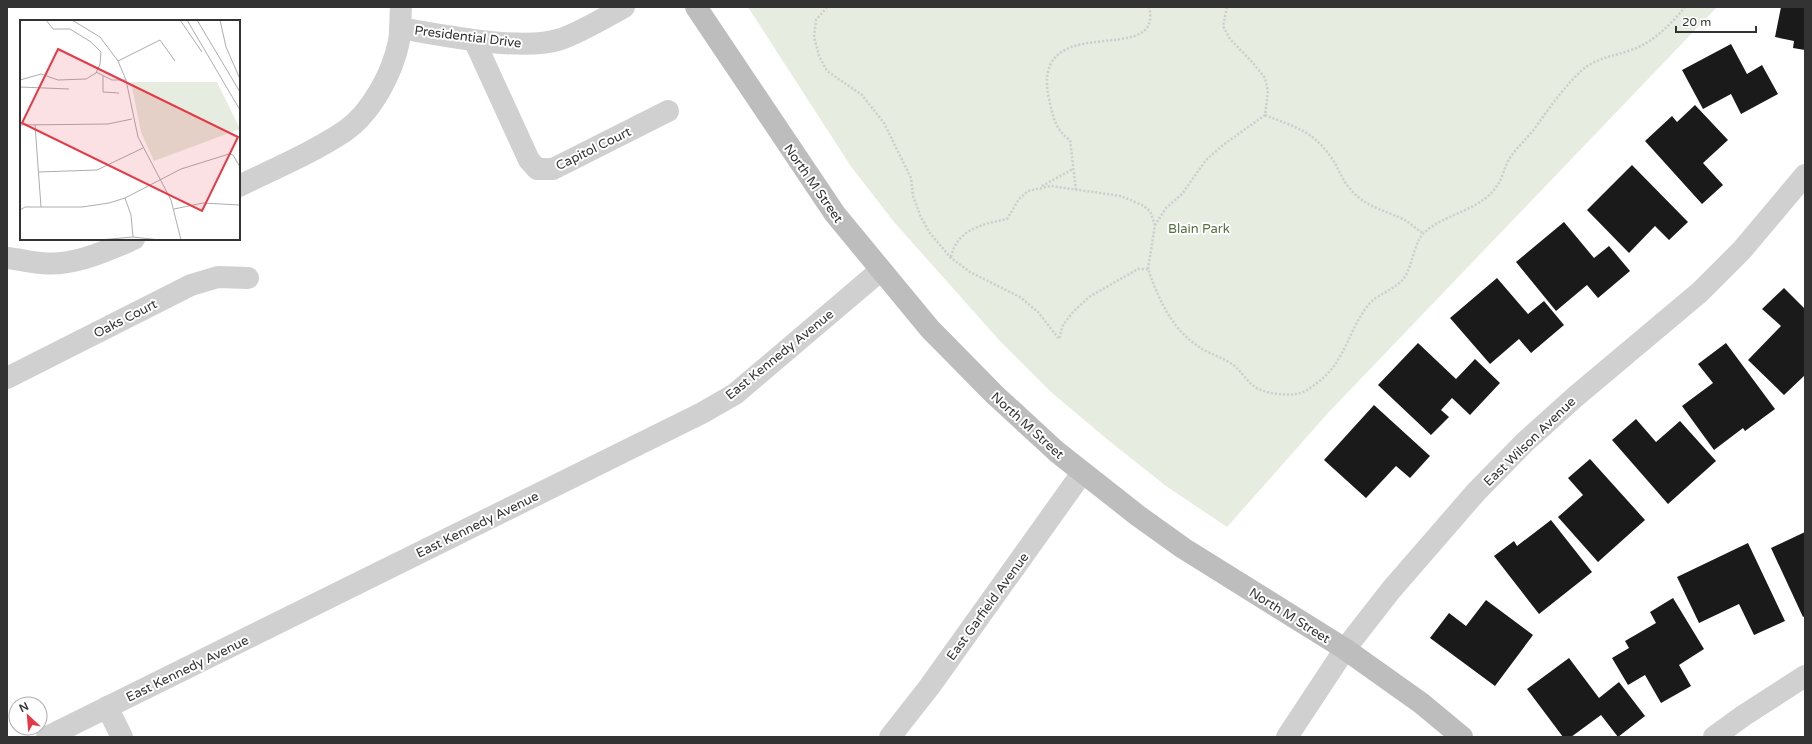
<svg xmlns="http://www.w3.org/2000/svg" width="1812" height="744" font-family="'Varela Round',sans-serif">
<rect width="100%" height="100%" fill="#fff"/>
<polygon fill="#e6ecdf" points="748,7 1717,7 1327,414 1227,527 1166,486 1108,440 1051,392 1000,341 894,222 850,165"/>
<g fill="#1a1a1a">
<polygon points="1781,7 1805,7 1805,50 1793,48 1794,41 1775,37"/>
<polygon points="1731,44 1747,74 1762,65 1778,94 1741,114 1731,94 1703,109 1682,70"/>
<polygon points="1695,105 1728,140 1703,163 1723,185 1702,204 1645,141 1672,116 1677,122"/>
<polygon points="1632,165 1688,222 1669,240 1655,226 1629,253 1587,210"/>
<polygon points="1564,222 1594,258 1609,246 1630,271 1598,298 1587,285 1556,311 1516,262"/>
<polygon points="1497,278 1528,314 1544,301 1564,325 1531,353 1519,339 1490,364 1450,318"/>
<polygon points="1784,288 1805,309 1805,375 1784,395 1748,360 1781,326 1762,309"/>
<polygon points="1418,343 1456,379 1475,359 1500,383 1470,415 1452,398 1441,410 1449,417 1431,435 1378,385"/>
<polygon points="1726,343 1775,409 1745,431 1743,428 1714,450 1682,406 1713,383 1698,364"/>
<polygon points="1374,405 1430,456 1410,478 1396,466 1366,498 1324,460"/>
<polygon points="1636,419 1656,442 1680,421 1716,461 1668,504 1612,440"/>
<polygon points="1590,459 1645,520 1598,562 1558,517 1583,495 1568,478"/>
<polygon points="1551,520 1592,572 1539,614 1494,556 1514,541 1517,546"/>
<polygon points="1805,532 1805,616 1803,617 1771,548"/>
<polygon points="1748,543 1785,621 1754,635 1739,604 1699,623 1677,577"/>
<polygon points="1673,598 1704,649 1679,665 1691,686 1661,703 1645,675 1628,685 1612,658 1629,648 1625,641 1656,623 1650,612"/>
<polygon points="1486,600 1533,635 1495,686 1430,638 1449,613 1466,626"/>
<polygon points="1569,658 1599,698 1619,682 1645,716 1618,737 1601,715 1571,737 1563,737 1527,689"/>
</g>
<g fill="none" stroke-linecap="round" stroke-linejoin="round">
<g stroke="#cdcdcd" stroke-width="2.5" stroke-dasharray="2 2" stroke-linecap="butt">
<path d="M827 7 816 20 814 37 819 56 827 71 862 95 884 123 911 178 913 196 920 215 929 232 951 258 970 272 1020 297 1038 312 1059 339 1063 325 1073 312 1089 297 1138 269H1148C1158 297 1170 326 1195 344 1207 354 1224 357 1236 367 1242 373 1247 381 1255 387 1264 393 1284 396 1296 394 1303 393 1311 388 1317 383 1346 362 1348 329 1370 303 1380 293 1396 289 1404 278 1413 265 1414 241 1425 232 1446 213 1480 211 1497 186 1502 179 1504 169 1508 161 1517 146 1528 139 1537 125 1551 106 1564 87 1581 71 1597 57 1612 57 1631 50 1653 43 1671 24 1685 7"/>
<path d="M1265 115C1294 127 1312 130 1331 157 1339 168 1342 181 1352 191 1365 206 1385 211 1403 219 1410 223 1416 229 1423 233"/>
<polyline points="1042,186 1073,169"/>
<path d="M1076 190 1070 140C1055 130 1053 116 1049 99 1029 6 1165 70 1149 7"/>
<path d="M951 257C957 229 983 224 1007 219L1019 199 1028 191 1051 186 1121 196 1142 205 1150 211 1155 225"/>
<polyline points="1148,269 1155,225 1166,208 1182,194 1206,160 1223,145 1265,115 1268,91 1265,78 1253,63 1230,39 1223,26 1227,7"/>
</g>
<g stroke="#d0d0d0" stroke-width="22">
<path d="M400 28C442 35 522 52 561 39 583 31 604 18 624 7"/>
<polyline points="474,40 529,160 537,169 553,169 668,111"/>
<path d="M239 186C274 169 312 153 345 131 372 112 393 72 399 41 401 30 400 18 401 7"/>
<path d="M7 258C18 259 29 262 41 263 72 267 106 251 134 239"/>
<polyline points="7,378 191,285 218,277 248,278"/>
<polyline points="107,707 122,737"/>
<polyline points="47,737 702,413 735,394 881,270"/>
<polyline points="890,737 930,686 1082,473"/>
<polyline points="1287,737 1345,649 1391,590 1476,492 1525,442 1575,397 1700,292 1742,250 1805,175"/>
<polyline points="1714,737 1743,716 1805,676"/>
</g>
<polyline stroke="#bdbdbd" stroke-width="22" points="696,7 835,214 930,329 995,395 1057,452 1137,515 1183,548 1345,649 1421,703 1462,737"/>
</g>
<g text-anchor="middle" stroke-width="4" stroke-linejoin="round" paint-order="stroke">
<g font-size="13" fill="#333" stroke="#fff">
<text transform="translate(468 36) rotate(7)" y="5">Presidential Drive</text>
<text transform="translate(593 148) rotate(-26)" y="5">Capitol Court</text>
<text transform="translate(814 183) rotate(55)" y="5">North M Street</text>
<text transform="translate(125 318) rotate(-27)" y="5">Oaks Court</text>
<text transform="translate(779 354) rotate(-39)" y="5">East Kennedy Avenue</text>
<text transform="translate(1028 425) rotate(42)" y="5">North M Street</text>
<text transform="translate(1529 441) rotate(-44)" y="5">East Wilson Avenue</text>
<text transform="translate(477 524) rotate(-26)" y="5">East Kennedy Avenue</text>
<text transform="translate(987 606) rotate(-54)" y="5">East Garfield Avenue</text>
<text transform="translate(1290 615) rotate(32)" y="5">North M Street</text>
<text transform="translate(187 668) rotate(-26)" y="5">East Kennedy Avenue</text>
</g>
<g font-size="13" fill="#56703f" stroke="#fff">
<text x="1199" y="233">Blain Park</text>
</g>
</g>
<g transform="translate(20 20)">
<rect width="220" height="220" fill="#fff"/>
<path d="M111 62H197L220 109 134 141 121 112Z" fill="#e6ecdf"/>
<path fill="none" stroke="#adadad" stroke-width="1" d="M52 0 80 17 98 41 106 60 118 117 151 180 161 220M160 0 182 32M167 0 220 90M177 0 220 72M200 0 206 27 220 59M98 41 140 20 155 41M76 52 92 60H106M83 56V72L99 73M0 60 21 54 38 60 66 59 76 53 80 44 81 32 71 22 50 9H33L26 0M0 67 49 69M0 105 88 104 112 99M15 105 21 187M18 152 77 150 123 128M105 178 111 195 113 217M154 189 183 183 220 185M0 190 5 187H62L89 183 105 178 161 149 209 134 213 135 220 147M79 220 113 217 140 220"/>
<path fill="#e63946" fill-opacity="0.15" stroke="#e63946" stroke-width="2" d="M38 29 218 117 182 191 2 103Z"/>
<rect width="220" height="220" fill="none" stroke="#333" stroke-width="2"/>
</g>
<rect width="1812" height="744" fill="none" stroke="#333333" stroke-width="16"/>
<g transform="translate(28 716) rotate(334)"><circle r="19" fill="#ffffff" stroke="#adadad"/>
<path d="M0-3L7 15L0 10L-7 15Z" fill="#e63946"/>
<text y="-6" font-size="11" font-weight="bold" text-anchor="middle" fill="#333333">N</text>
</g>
<path d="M1676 26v6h80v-6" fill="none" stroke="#333333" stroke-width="2"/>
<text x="1682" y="26" font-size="12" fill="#333333" stroke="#ffffff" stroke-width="3" paint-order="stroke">20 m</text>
</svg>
